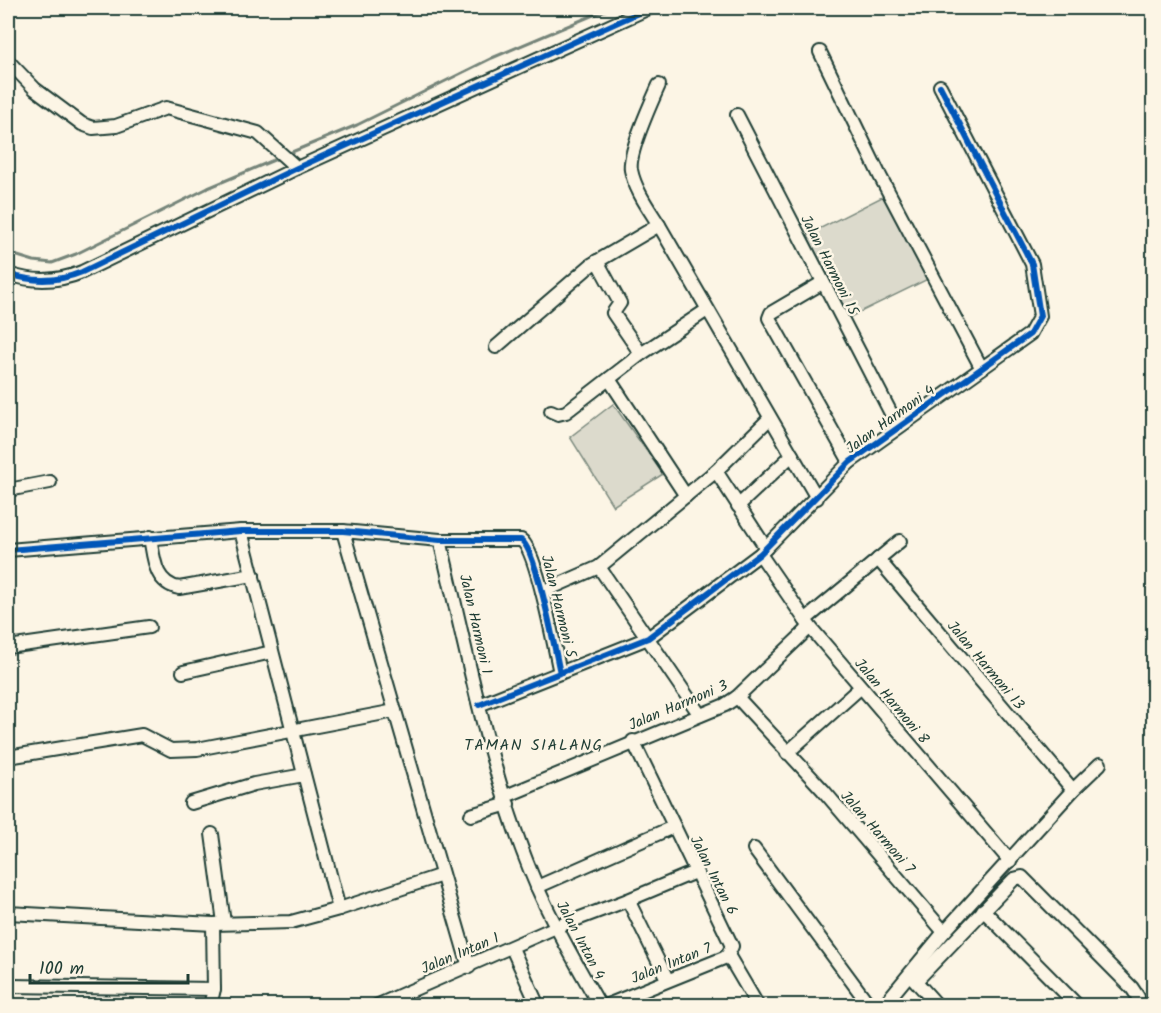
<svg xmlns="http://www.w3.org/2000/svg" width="1161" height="1013" font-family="Kalam,sans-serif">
<rect width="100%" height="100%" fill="#fcf5e5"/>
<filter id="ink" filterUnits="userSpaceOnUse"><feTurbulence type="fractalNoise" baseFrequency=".0167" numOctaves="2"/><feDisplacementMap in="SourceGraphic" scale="12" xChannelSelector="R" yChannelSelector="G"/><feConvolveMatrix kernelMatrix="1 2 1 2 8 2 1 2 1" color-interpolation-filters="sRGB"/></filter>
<g filter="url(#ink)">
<g fill="#dcdacc" stroke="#7e8c80" stroke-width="1.5">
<polygon points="884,196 928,279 848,318 807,235"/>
<polygon points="613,404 663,474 613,506 570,437"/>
</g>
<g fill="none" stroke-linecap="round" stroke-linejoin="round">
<g stroke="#758479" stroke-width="3">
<polyline points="287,154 357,125 492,58 610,8"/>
<polyline points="8,253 34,261 52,263 76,254 208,188 281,157"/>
</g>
<defs>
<g id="minor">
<polyline points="820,52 880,176 981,367"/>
<polyline points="8,61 35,89 82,124 93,128 116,126 166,108 258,133 297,168"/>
<path d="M659 85C651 103 628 153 631 170 635 190 649 209 659 225"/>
<polyline points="737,115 898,427"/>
<polyline points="597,261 620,303 613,313 641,354"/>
<path d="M8 274C32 282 58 282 82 272L297 168 649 8"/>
<polyline points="822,283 771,313 769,318 850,462"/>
<polyline points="496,347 591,265 659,225 817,498"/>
<polyline points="609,379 686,496"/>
<polyline points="551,411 558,414 566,412 641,354 707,310"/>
<polyline points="716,471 766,548"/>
<polyline points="8,490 50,482"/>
<polyline points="738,506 792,455"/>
<polyline points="241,531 339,909"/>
<polyline points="343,531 469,967"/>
<path d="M150 537C154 558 154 583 179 588L253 575"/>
<path d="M440 540C468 656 490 779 538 889 556 930 578 967 600 1006"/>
<path d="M8 550 241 531H343L440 540H521C537 550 555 651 560 673"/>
<polyline points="760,554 810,627 1010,861"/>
<polyline points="878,559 1073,790"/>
<polyline points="599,567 700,715"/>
<polyline points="542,592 599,567 716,471 770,418"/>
<polyline points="805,620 900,541"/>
<polyline points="8,647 149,627"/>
<polyline points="183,672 272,652"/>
<polyline points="737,697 823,790 944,932"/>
<polyline points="479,705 648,638 760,554 850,462 1030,334 1040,316 1032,264 940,86"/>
<polyline points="787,753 861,687"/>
<polyline points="8,757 142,735 171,750 197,749 395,711"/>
<polyline points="506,796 725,705 737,697 810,627"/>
<polyline points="191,803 254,784 304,775"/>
<polyline points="471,815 508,804"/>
<polyline points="212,834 224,923"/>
<polyline points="754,849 870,1006"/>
<polyline points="537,887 673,827"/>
<polyline points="983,910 1078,1006"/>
<polyline points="8,913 213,924 291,922 339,909 442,875"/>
<polyline points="512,948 538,1006"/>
<polyline points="728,955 758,1006"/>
<polyline points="912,977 938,1006"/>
<polyline points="667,979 628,900 695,872"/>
<polyline points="916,981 1014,879 1022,877 1132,988 1138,997 1137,1006"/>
<polyline points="10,986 214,989 213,924"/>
<polyline points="210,1006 214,989"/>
<polyline points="376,1006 556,927 628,900"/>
<polyline points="605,1006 724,958 728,955 732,946 633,741"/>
<polyline points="883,1006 944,932 1073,790 1100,764"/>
</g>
</defs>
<use href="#minor" stroke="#1f3d34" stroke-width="16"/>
<use href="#minor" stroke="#fcf5e5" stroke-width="12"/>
<defs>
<g id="cycleway">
<path d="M8 274C32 282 58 282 82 272L297 168 649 8"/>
<path d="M8 550 241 531H343L440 540H521C537 550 555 651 560 673"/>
<polyline points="479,705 648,638 760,554 850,462 1030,334 1040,316 1032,264 940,86"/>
</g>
</defs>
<use href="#cycleway" stroke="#fcf5e5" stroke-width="10"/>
<use href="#cycleway" stroke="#0057b8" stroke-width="6"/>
</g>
</g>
<g text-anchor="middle" stroke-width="5" stroke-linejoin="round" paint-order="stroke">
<g font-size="15" fill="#1f3d34" stroke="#fcf5e5">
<text transform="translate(830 265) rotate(63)" y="5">Jalan Harmoni 15</text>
<text transform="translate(890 419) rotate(-36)" y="5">Jalan Harmoni 4</text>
<text transform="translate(559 606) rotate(76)" y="5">Jalan Harmoni 5</text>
<text transform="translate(476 624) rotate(77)" y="5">Jalan Harmoni 1</text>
<text transform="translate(986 665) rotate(50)" y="5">Jalan Harmoni 13</text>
<text transform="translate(892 701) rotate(50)" y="5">Jalan Harmoni 8</text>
<text transform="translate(678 705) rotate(-23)" y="5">Jalan Harmoni 3</text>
<text transform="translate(878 832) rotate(49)" y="5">Jalan Harmoni 7</text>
<text transform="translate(714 875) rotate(63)" y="5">Jalan Intan 6</text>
<text transform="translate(581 940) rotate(62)" y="5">Jalan Intan 4</text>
<text transform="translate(460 953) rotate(-23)" y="5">Jalan Intan 1</text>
<text transform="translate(671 963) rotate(-22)" y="5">Jalan Intan 7</text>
</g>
<g font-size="16" letter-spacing="1.5" fill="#1f3d34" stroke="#fcf5e5">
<text x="534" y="750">TAMAN SIALANG</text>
</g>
</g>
<rect width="1161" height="1013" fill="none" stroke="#fcf5e5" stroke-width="30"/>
<rect x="15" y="15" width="1131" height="983" fill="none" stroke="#1f3d34" stroke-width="2" filter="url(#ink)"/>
<path d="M30 974v9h158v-9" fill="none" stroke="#1f3d34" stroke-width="3"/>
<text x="39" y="974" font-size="18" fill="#1f3d34" stroke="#fcf5e5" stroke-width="4.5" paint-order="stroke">100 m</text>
</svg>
